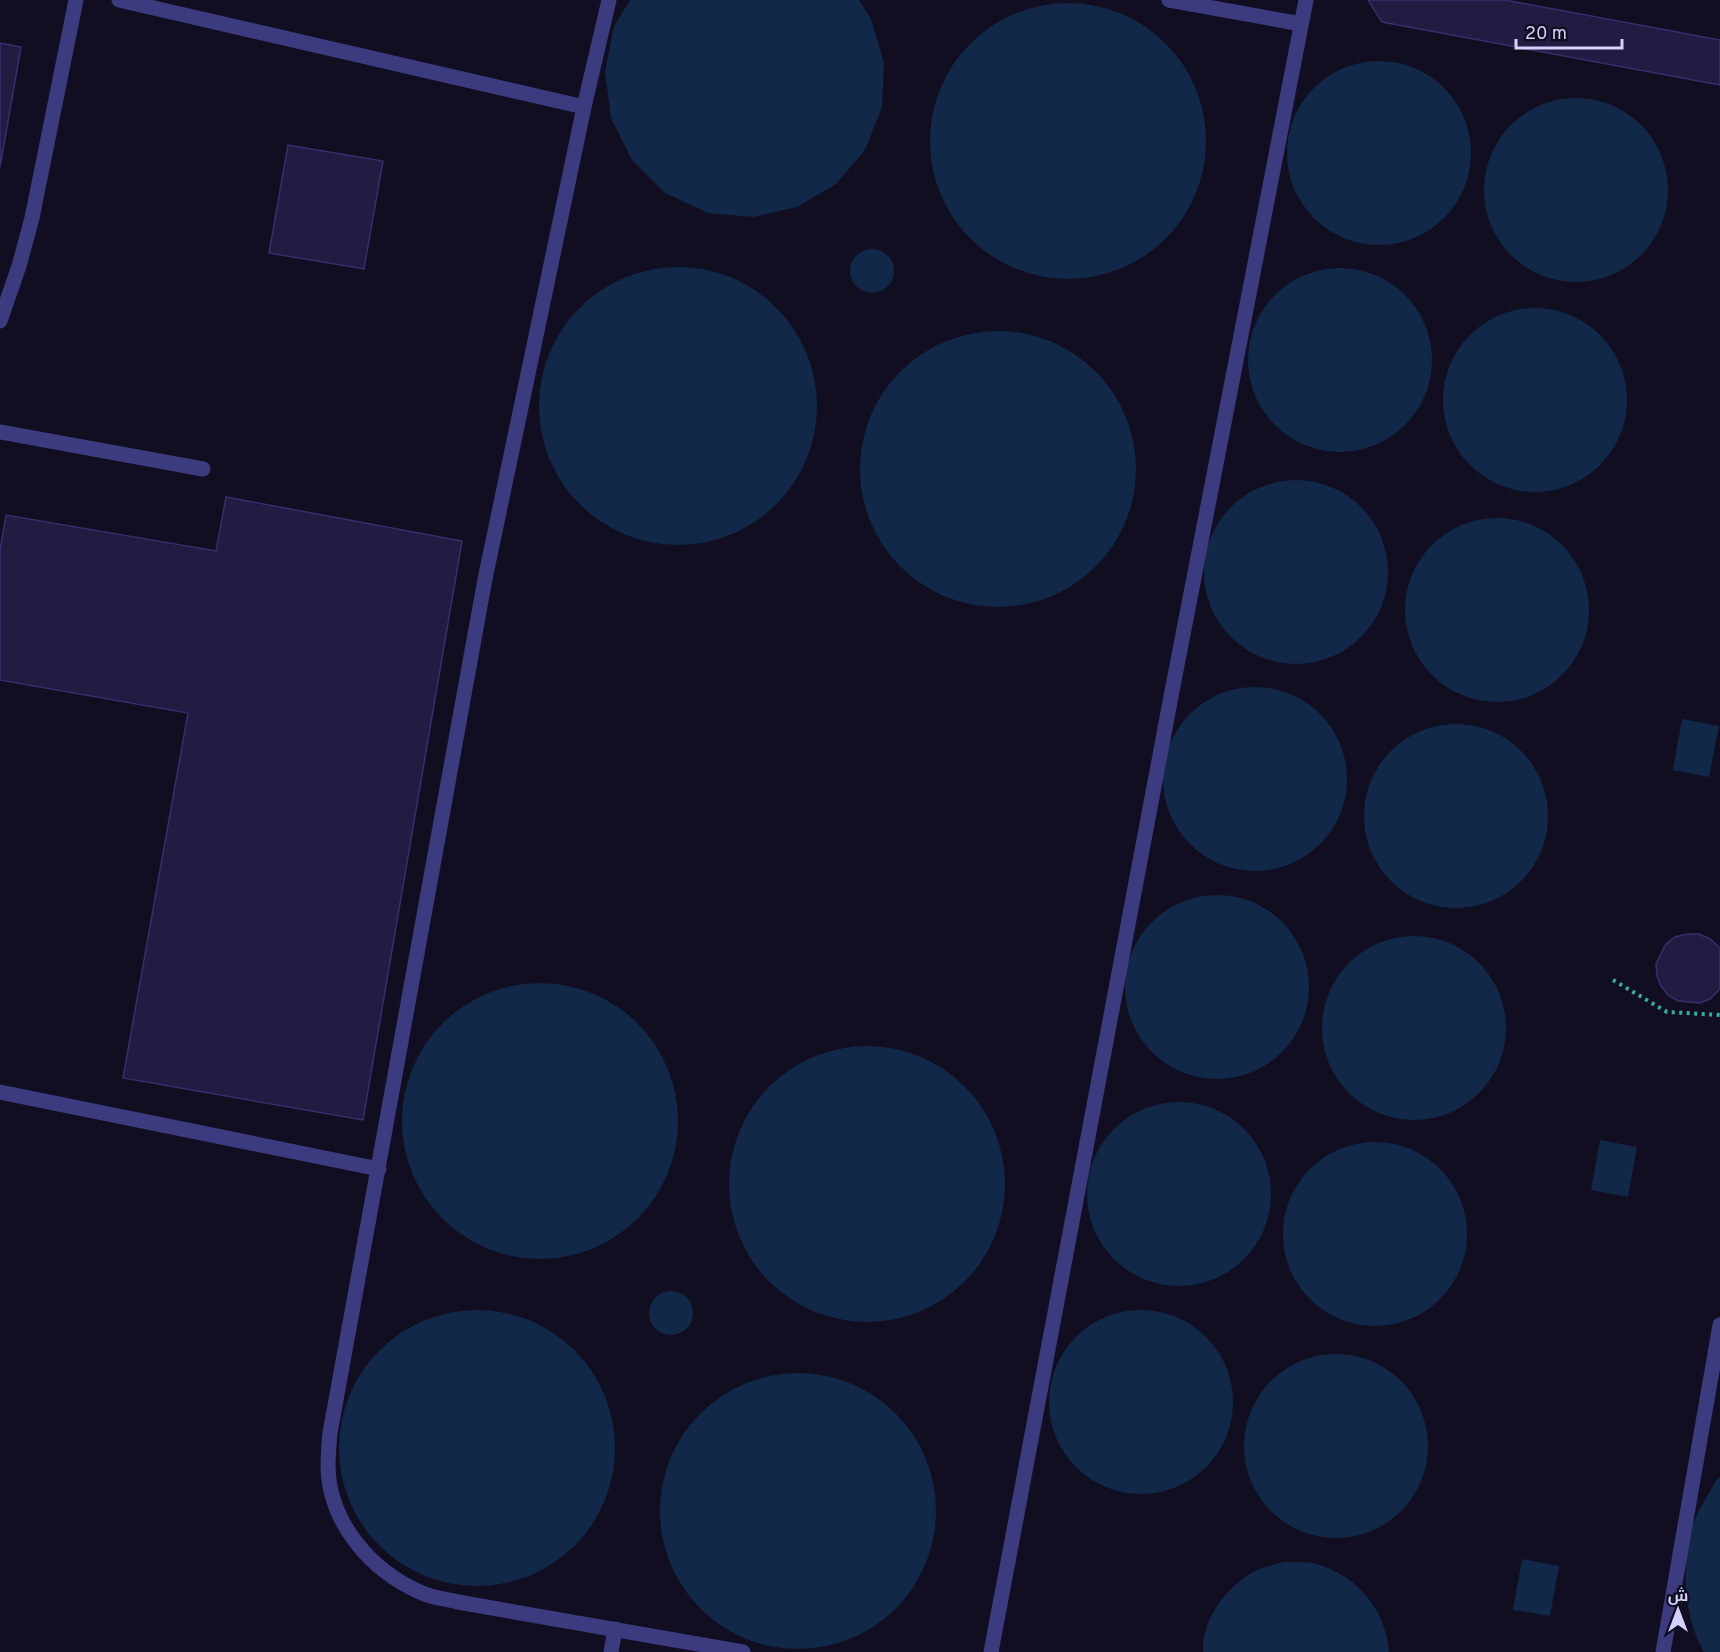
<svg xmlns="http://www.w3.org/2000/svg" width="1720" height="1652" font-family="Overpass,Cairo,sans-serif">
<rect width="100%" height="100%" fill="#110e22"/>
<g fill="#112848">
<polygon points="630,0 859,0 871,19 884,63 882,107 865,150 836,184 797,207 753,217 708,213 665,193 632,160 611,118 605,72 614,26"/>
<circle cx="1068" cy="141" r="138"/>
<circle cx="1379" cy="153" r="92"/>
<circle cx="1576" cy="190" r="92"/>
<circle cx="872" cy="271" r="22"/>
<circle cx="678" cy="406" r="139"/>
<circle cx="1340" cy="360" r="92"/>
<circle cx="1535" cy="400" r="92"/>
<circle cx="998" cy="469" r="138"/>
<circle cx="1296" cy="572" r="92"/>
<circle cx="1497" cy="610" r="92"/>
<circle cx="1255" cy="779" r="92"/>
<polygon points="1682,719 1719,726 1709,777 1673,770"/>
<circle cx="1456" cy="816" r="92"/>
<circle cx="1217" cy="987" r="92"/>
<circle cx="1414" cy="1028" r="92"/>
<circle cx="540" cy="1121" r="138"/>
<circle cx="867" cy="1184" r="138"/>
<circle cx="1179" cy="1194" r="92"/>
<polygon points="1600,1140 1637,1147 1628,1197 1591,1190"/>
<circle cx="1375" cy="1234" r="92"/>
<circle cx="671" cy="1313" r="22"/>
<circle cx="477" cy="1448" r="138"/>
<circle cx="1141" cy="1402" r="92"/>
<circle cx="1336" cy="1446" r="92"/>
<circle cx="798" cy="1511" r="138"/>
<path d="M1720 1477V1652H1704C1684 1619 1681 1567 1691 1530 1696 1513 1708 1496 1716 1480Z"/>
<polygon points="1522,1559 1559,1566 1550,1616 1513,1610"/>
<path d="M1284 1562C1294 1563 1307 1561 1317 1564 1357 1576 1386 1609 1389 1652H1203C1202 1619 1225 1589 1253 1572 1261 1567 1274 1565 1284 1562Z"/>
</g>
<g fill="#221b42" stroke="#392e6d" stroke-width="1.5">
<polygon points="1368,0 1505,0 1720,40 1720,85 1382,22"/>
<polygon points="0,43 21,47 0,167"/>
<polygon points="288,145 383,161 364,269 269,253"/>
<polygon points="226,497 462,541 363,1120 123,1078 188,713 0,680 0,550 6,515 216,551"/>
<polygon points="1687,934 1699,934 1710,939 1720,948 1720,989 1710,999 1700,1003 1678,1001 1668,995 1661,986 1657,976 1656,964 1666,944 1675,937"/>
</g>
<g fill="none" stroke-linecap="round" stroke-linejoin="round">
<polyline stroke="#34afa3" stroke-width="4" stroke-dasharray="3 4.5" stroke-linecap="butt" points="1613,980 1667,1012 1720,1015"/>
<g stroke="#3c3b7f" stroke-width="15">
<polyline points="119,0 584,107"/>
<path d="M609 0 584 107 485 579 330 1433C329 1444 328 1455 328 1466 329 1523 371 1571 422 1593 433 1598 446 1599 458 1602L743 1652"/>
<polyline points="1169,0 1301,24"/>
<polyline points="0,321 19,266 32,218 76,0"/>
<polyline points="0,432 203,469"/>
<polyline points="0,1092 379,1169"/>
<polyline points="611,1652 615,1629"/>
<polyline points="991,1652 1173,686 1306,0"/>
<polyline points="1663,1652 1720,1325"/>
</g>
</g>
<g transform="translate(1678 1610)" stroke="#110e22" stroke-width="4.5" paint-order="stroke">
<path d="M0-4.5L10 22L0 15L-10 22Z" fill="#d5d1fd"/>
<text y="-9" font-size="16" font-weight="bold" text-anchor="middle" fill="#d5d1fd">ش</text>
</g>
<path d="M1516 39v9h106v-9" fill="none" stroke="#d5d1fd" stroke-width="3"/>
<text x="1525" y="39" font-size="18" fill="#d5d1fd" stroke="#110e22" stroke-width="4.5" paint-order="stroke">20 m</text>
</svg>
